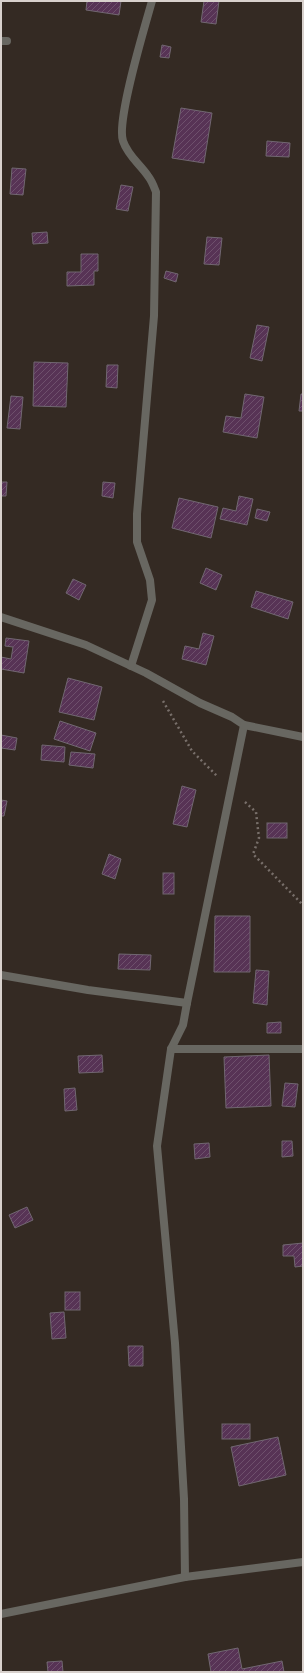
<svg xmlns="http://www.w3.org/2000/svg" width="304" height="1673" font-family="Signika,sans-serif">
<defs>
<pattern id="building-hatch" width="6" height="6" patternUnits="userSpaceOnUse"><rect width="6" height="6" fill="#573355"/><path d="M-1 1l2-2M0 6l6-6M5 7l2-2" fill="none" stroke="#6e506c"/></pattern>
</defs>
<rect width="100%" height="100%" fill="#342a23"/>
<g fill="url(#building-hatch)" stroke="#716771">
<polygon points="87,1 121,1 119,15 86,10"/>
<polygon points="204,1 219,1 216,24 201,22"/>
<polygon points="162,45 171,47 169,58 160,57"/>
<polygon points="181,108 212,113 204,163 172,158"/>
<polygon points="267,141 290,143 289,157 266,156"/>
<polygon points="12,168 26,169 23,195 10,194"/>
<polygon points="121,185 133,187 128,211 116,209"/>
<polygon points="47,232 48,243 33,244 32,233"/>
<polygon points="207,237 222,238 219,265 204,264"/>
<polygon points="81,254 98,254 98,271 94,271 94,285 67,286 67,272 81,272"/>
<polygon points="166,271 178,274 176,282 164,278"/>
<polygon points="257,325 269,327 262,361 250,358"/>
<polygon points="34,362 68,363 66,407 33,406"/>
<polygon points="107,365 118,365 117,388 106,387"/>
<polygon points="245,394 264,397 257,438 223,432 226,416 241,418"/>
<polygon points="301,394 303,394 303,411 299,411"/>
<polygon points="11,396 23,397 20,429 7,428"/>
<polygon points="1,482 7,482 6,496 1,496"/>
<polygon points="103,482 115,483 113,498 102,496"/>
<polygon points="239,496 253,499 247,525 220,519 223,508 236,511"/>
<polygon points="179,498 218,507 211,538 172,528"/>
<polygon points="257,509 270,512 267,521 255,518"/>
<polygon points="206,568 222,575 216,590 200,583"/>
<polygon points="73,579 86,585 79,600 66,593"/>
<polygon points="256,591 293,602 288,619 251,607"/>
<polygon points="203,633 214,636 206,665 182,659 185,646 199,649"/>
<polygon points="6,638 29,641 24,673 1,669 1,657 11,659 13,647 5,646"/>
<polygon points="68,678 102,687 94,720 59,712"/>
<polygon points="60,721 96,733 90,751 54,739"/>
<polygon points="1,735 17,738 15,750 1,748"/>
<polygon points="42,745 65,747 64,762 41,760"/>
<polygon points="71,752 95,754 93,768 69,765"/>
<polygon points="182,786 196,790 187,827 173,824"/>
<polygon points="1,800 7,801 4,816 1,816"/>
<rect x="267" y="823" width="20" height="15"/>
<polygon points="109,854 121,859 115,879 102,874"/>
<rect x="163" y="873" width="11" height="21"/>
<polygon points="215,916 250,916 250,972 214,972"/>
<polygon points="119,954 151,955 150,970 118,969"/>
<polygon points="256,970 269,971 267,1005 253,1003"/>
<polygon points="281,1022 281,1033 267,1033 267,1023"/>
<polygon points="102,1055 103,1072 79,1073 78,1056"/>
<polygon points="269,1055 271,1106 226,1108 224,1057"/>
<polygon points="285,1083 298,1084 295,1107 282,1106"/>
<polygon points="75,1088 77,1110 65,1111 64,1089"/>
<polygon points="282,1141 292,1141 293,1156 282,1157"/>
<polygon points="209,1143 210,1157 195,1159 194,1144"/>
<polygon points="27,1207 33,1220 15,1228 9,1215"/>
<polygon points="303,1243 303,1266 295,1267 294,1256 283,1256 283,1245"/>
<rect x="65" y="1292" width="15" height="18"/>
<polygon points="64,1312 66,1338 52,1339 50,1313"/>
<polygon points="128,1346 143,1346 143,1366 129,1366"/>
<rect x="222" y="1424" width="28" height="15"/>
<polygon points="278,1437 286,1475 239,1486 231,1447"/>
<polygon points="238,1648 242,1669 282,1661 284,1672 211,1672 208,1654"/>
<polygon points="62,1661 63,1672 48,1672 47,1662"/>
</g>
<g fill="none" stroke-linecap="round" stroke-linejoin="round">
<g stroke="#786f6a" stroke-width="2.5" stroke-dasharray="2 3" stroke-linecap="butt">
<polyline points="163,701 192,751 218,777"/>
<polyline points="245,802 256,812 259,838 253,854 303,905"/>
</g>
<g stroke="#686761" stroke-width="8">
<polyline points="1,41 7,41"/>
<polyline points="1,617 86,645 146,673 200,703 232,717 244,725 187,1003"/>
<path d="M131 666 152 600 150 580 137 542V514L154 316 156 192C154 187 152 181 148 176 140 164 128 156 123 141 116 121 145 26 152 1"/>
<polyline points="244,725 303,737"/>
<polyline points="1,975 88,990 187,1003 183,1025 171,1049 157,1146 175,1343 184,1499 185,1577"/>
<polyline points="171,1049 303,1049"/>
</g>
<polyline stroke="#686761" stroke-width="8" points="1,1614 185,1577 303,1562"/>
</g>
<rect width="304" height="1673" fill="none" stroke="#d8d1cd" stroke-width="4"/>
</svg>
